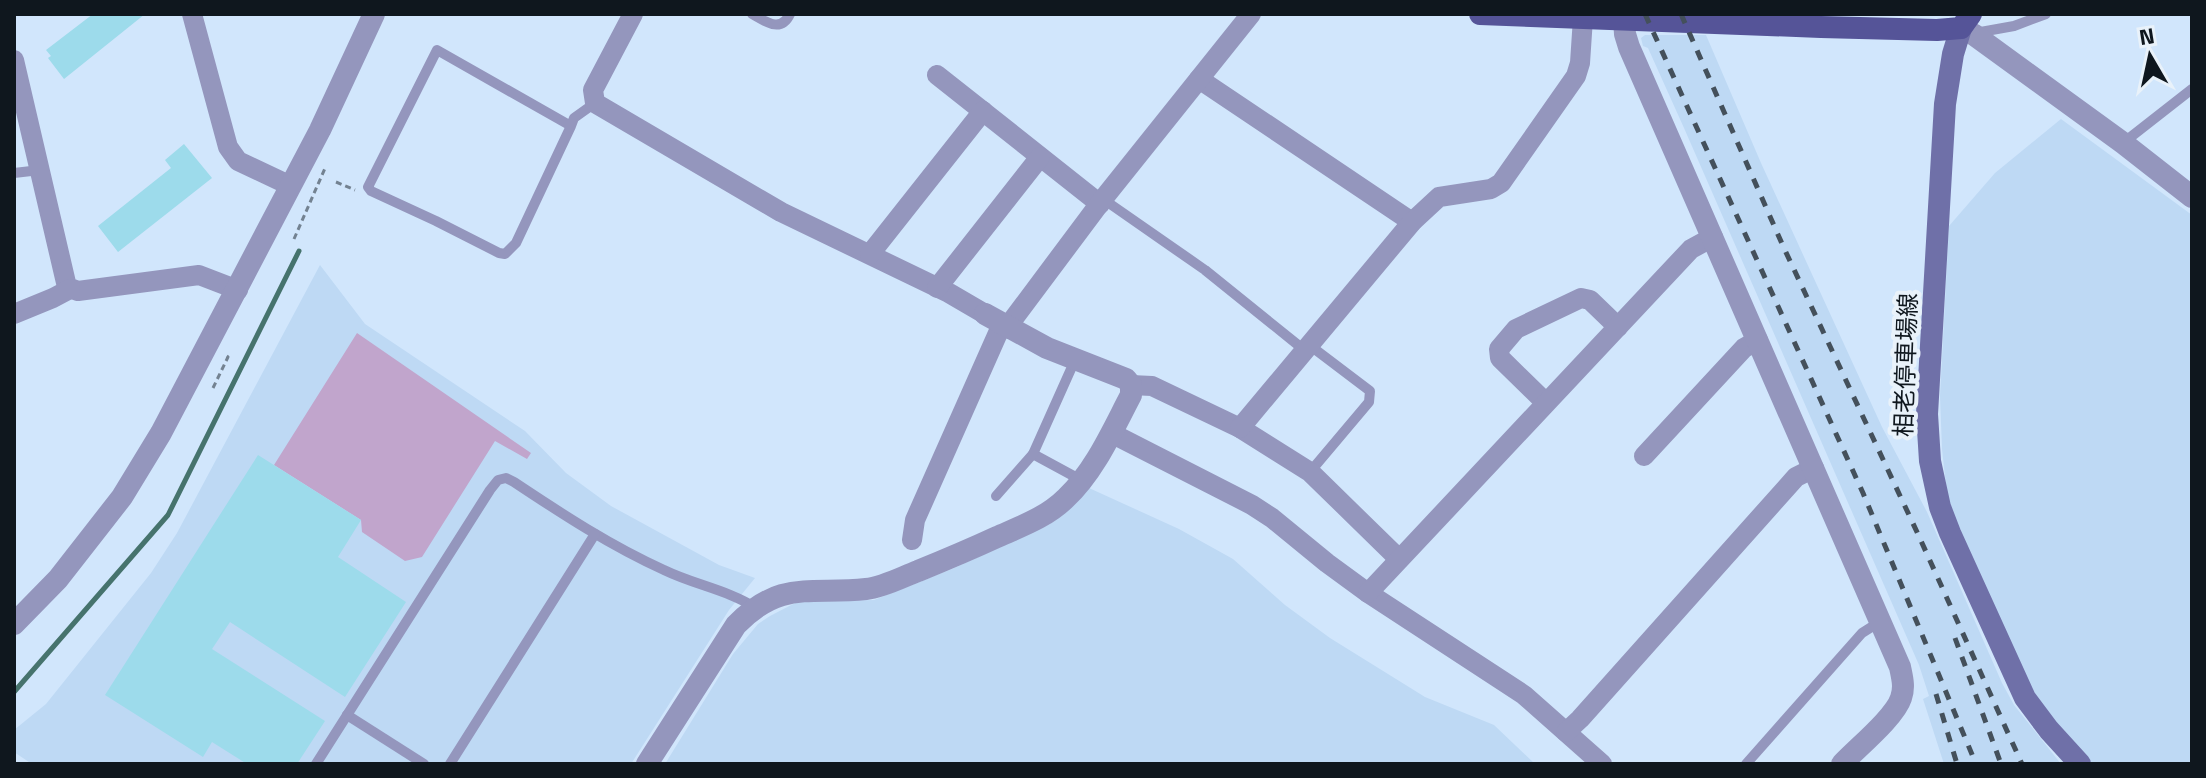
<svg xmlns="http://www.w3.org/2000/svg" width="2206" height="778" font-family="'Titillium Web','Noto Sans JP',sans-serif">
<rect width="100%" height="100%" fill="#d1e6fc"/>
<g fill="#bed9f4">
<polygon points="1645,35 1706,35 1761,163 1882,427 1927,512 2002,683 2014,705 2061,764 1944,764 1923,699 1929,696 1919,665 1684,128 1648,48 1643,46 1641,38"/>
<polygon points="2061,119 2192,215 2192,764 2091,764 2041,709 1948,504 1942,449 1940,396 1949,226 1995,173"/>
<polygon points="320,265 365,324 525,431 566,473 611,506 719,565 755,578 729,610 631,764 32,764 14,752 14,730 46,704 151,573 177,533"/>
<polygon points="1089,488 1179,529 1233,559 1285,605 1330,638 1425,697 1494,725 1535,764 665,764 733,654 758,624 770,616 797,602 874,600 952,569 1050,524 1068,510"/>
</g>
<polygon fill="#c1a5cc" points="357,333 531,453 527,459 495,441 422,557 405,561 362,532 361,520 274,465"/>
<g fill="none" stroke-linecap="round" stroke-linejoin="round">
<polyline stroke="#46736d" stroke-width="5" points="14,692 168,515 299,251"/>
</g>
<g fill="#9ddbeb">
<polygon points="93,14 145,14 64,79 48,58 51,56 46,50"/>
<polygon points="184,144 212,178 118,252 98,226 171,168 165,160"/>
<polygon points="258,455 361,520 338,557 406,602 345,697 230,622 212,649 325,721 297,764 247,764 212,742 203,757 105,695"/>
</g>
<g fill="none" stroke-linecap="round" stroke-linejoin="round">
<g stroke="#738291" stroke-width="3" stroke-dasharray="6 4" stroke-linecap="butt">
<polyline points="336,182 355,190"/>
<polyline points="294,239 326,166"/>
<polyline points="213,388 228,357 224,354"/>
</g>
<g stroke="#9496bd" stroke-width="10">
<path d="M752 14C766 22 781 33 790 14"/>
<polyline points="1975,33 2014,26 2046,14"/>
<polyline points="571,126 437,50 368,187 371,191 436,221 499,253 505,254 516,243 571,126 574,118 595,103"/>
<polyline points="2123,143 2192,89"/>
<polyline points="14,173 40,170"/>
<polyline points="1103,199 1205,270 1303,349"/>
<polyline points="1308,344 1370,391 1369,402 1310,472"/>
<polyline points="1033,454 1081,480"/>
<polyline points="996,496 1033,454 1075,360"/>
<polyline points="347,715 424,764"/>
<path d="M316 764 490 490 498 480 506 478 514 482C562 514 611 546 664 570 695 585 728 590 756 608"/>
<polyline points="450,764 595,534"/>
<polyline points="1746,764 1862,633 1881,621"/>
</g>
<g stroke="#9496bd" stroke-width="20">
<polyline points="192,14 228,147 238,161 291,186"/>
<polyline points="633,14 593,90 595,103 781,212 949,293 985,314"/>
<polyline points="14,60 67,287 78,291 199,275 238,290"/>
<polyline points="937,75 1100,204"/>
<polyline points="1199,79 1412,222"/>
<polyline points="870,254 983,111"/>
<polyline points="937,288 1040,157"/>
<polyline points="14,314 53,298 70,289"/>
<polyline points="1010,329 1014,318 1103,199 1251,14"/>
<polyline points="1131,385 1152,386 1240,428 1310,472 1399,559"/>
<polyline points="1545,402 1500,358 1499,349 1516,329 1581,298 1590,300 1618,327"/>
<polyline points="1240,428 1412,222 1439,197 1491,189 1501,183 1576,76 1580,63 1583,18"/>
<polyline points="1111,433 1252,505 1272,518 1327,563 1368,593 1524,695 1602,764"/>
<polyline points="1644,456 1744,348 1758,340"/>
<polyline points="912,540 915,520 1002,324"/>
<polyline points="1368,593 1691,249 1713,237"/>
<polyline points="1566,732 1580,719 1796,477 1814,468"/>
</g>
<g stroke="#9496bd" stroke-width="22">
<path d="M1624 19 1625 34 1629 47 1900 667C1902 677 1905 687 1901 698 1895 717 1857 748 1842 764"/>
<polyline points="1961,28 1973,34 2123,143 2192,197"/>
<polyline points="14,624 58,579 122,497 161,433 320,130 374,14"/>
<path d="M647 764 736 625C781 579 811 595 866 589 884 587 902 577 918 571 945 560 971 549 997 537 1022 526 1047 517 1066 498 1095 471 1113 429 1131 395V385L1126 379 1047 348 985 314"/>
</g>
<polyline stroke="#6f70a8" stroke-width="22" points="1961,28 1953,54 1945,104 1927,414 1930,461 1940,507 1950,533 2025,698 2049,730 2080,764"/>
<polyline stroke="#555498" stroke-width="22" points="1480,14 1821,27 1937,30 1961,28 1971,14"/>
<g stroke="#44505b" stroke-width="5" stroke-dasharray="10 10" stroke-linecap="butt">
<polyline points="1645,14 1863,493 1976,764"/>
<polyline points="1681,14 1783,246 1917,532 2022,764"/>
<polyline points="1955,638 2001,764"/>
<polyline points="1936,694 1957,764"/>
</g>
</g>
<g text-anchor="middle" stroke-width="8" stroke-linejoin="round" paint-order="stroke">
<g font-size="24" fill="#0f171e" stroke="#e9f2fa">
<text transform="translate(1906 365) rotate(-88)" y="8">相老停車場線</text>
</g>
</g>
<rect width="2206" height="778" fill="none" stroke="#0f171e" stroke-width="32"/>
<g transform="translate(2150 56) rotate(351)" stroke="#e9f2fa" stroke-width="6" paint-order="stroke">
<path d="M0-6L14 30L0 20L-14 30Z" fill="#0f171e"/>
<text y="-12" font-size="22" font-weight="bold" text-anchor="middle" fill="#0f171e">N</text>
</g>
</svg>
